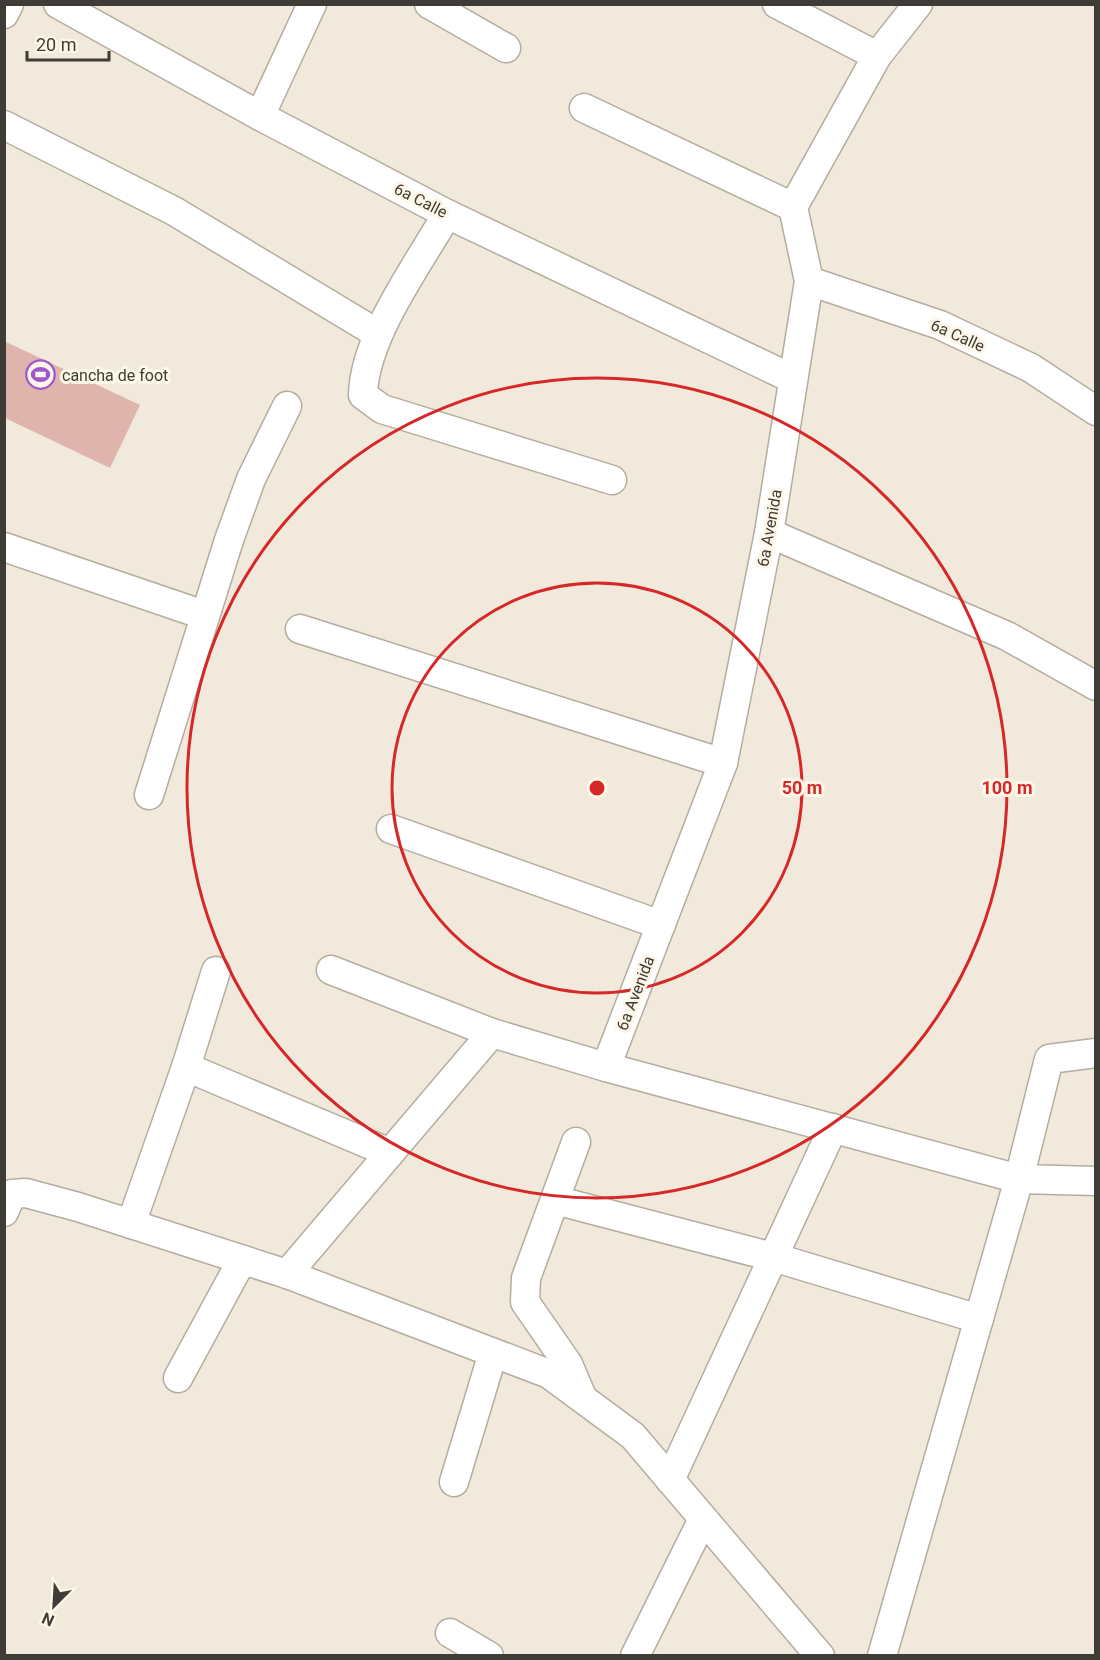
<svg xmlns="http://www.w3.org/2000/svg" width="1100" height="1660" font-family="Roboto,sans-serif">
<rect width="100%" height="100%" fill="#f1e9db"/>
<polygon fill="#deb4ac" points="6,342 140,405 110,468 5,418"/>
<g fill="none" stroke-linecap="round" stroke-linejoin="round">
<defs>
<g id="minor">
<polyline points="58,4 260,116 447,214 793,379"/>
<polyline points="429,4 506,48"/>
<polyline points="777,4 877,56"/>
<polyline points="4,14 9,4"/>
<polyline points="584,108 793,207"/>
<polyline points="260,116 312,4"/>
<polyline points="4,125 174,211 378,334"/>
<path d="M447 214C418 265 364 337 363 395L382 409 612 480"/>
<polyline points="809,281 940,325 1031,368 1096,411"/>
<polyline points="769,533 1007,636 1096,686"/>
<polyline points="4,547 204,615"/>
<polyline points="300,629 723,763"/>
<polyline points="149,795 229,540 251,479 287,406"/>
<polyline points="391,829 661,925"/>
<polyline points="331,970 492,1033"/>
<polyline points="1096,1053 1049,1059 1019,1179 1096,1181"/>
<polyline points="186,1067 390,1153"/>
<polyline points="606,1067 723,763 769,533 809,281 793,207 877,56 918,4"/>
<polyline points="576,1142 526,1278 525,1302 568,1364 583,1399"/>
<polyline points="555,1200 773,1257 979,1319"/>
<polyline points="4,1212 12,1194 26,1193 78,1207 287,1274 549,1374 633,1436 820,1656"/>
<polyline points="131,1224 186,1067 216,971"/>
<polyline points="287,1274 492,1033 606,1067 1019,1179 882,1656"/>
<polyline points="178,1378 242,1260"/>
<polyline points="670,1480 833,1128"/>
<polyline points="454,1482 493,1353"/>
<polyline points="450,1633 489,1656"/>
<polyline points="635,1656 703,1519"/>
</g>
</defs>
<use href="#minor" stroke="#b4ad9f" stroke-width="31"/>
<use href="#minor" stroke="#fff" stroke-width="28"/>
</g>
<g fill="none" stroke="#d62828" stroke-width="3">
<circle cx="597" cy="788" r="205"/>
<circle cx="597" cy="788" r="410"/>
</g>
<defs>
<symbol id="stadium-ring" viewBox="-11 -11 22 22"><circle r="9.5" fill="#fef7e8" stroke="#9e58cc" stroke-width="1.5"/><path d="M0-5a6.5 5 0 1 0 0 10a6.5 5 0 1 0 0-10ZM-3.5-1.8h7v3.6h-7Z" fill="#9e58cc"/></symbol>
</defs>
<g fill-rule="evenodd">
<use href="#stadium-ring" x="24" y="358" width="33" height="33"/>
</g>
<g text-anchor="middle" stroke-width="6" stroke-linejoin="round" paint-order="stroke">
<g font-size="16" fill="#3f3c37" stroke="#fef7e8">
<text transform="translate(421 200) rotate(27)" y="6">6a Calle</text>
<text transform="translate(958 335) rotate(24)" y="6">6a Calle</text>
<text transform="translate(769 528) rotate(-80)" y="6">6a Avenida</text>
<text transform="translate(635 993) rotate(-69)" y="6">6a Avenida</text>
</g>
<g font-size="16" fill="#3f3c37" stroke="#fef7e8" text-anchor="start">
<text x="62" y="381">cancha de foot</text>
</g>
</g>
<circle cx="597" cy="788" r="9" fill="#d62828" stroke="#fef7e8" stroke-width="3"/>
<g font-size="18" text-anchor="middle" font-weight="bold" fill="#d62828" stroke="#fef7e8" stroke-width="6" stroke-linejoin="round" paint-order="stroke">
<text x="802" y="794">50 m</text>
<text x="1007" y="794">100 m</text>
</g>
<rect width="1100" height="1660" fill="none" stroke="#3f3c37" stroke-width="12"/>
<g transform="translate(54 1606) rotate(204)" stroke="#fef7e8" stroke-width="4.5" paint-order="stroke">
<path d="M0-4.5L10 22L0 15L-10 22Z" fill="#3f3c37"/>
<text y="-9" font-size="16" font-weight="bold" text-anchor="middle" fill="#3f3c37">N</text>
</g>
<path d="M27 51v9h82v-9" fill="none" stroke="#3f3c37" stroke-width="3"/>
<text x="36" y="51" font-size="18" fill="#3f3c37" stroke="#fef7e8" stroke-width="4.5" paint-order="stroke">20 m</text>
</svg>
